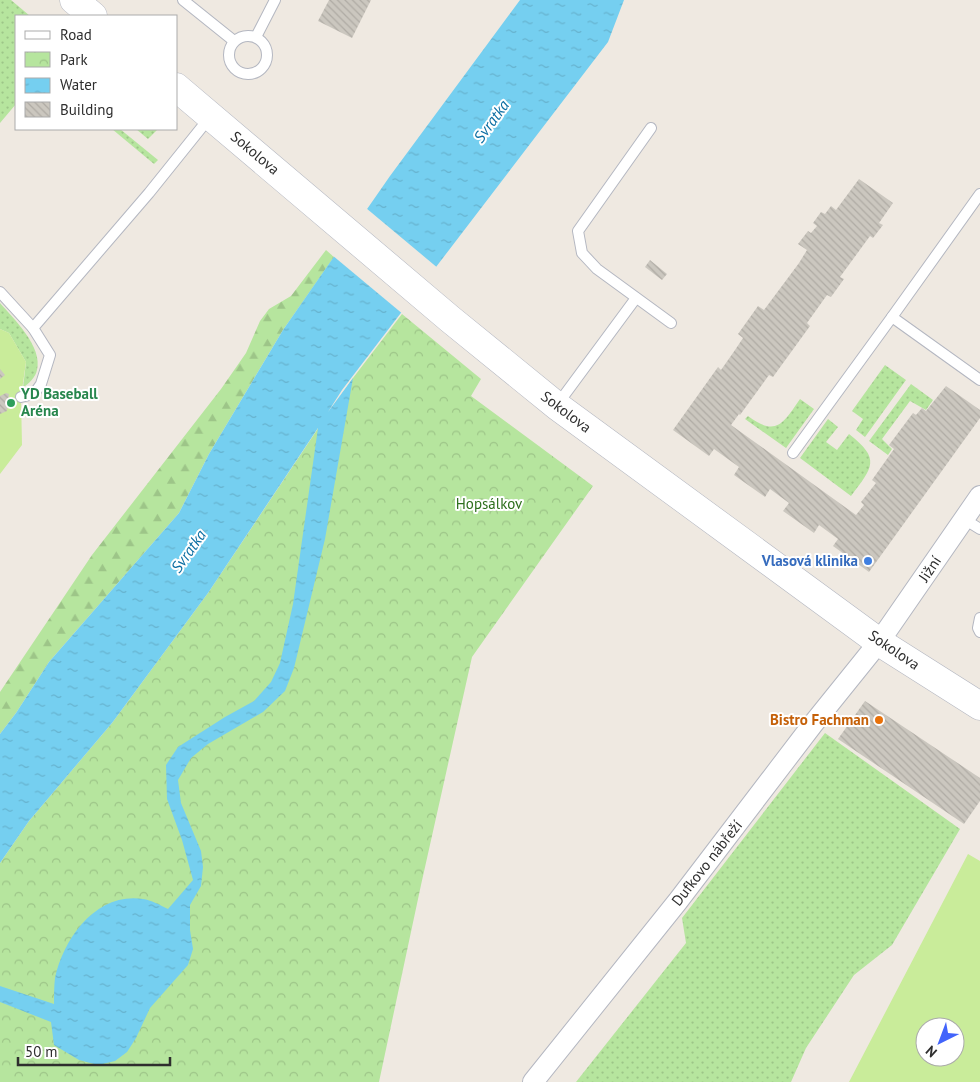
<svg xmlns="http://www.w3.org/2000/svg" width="980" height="1082" font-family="'PT Sans',sans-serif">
<defs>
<pattern id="grass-dots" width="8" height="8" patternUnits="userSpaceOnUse" patternTransform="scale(1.25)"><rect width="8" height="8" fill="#b6e59e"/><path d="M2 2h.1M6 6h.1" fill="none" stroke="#9dc588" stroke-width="1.8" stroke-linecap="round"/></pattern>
<pattern id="forest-firs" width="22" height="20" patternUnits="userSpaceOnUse" patternTransform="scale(1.25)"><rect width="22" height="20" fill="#b6e59e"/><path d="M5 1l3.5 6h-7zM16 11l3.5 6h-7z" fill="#9dc588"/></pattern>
<pattern id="park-crowns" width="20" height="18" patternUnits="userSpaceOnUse" patternTransform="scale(1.25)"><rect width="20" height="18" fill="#b6e59e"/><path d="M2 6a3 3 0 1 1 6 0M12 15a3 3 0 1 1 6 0" fill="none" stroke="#9dc588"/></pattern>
<pattern id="water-ripples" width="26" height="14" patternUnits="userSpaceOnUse" patternTransform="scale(1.25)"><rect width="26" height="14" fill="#75cff0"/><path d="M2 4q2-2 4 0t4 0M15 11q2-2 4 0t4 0" fill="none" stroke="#66b2ce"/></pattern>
<pattern id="building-back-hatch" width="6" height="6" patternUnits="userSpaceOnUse" patternTransform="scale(1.25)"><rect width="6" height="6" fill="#cbc7bf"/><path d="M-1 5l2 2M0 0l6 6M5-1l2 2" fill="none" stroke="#afaba4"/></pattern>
</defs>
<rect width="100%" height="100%" fill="#efe9e1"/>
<g fill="url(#grass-dots)">
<polygon points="0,0 11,0 30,16 16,16 16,104 0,123"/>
<polygon points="112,129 120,129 158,160 154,164"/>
<polygon points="136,129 158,129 148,139"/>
<path d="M0 303C14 319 43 347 37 370 36 377 28 384 23 388L26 362 9 333 0 329Z"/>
<polygon points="885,365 906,380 865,437 856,430 863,419 852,411"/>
<polygon points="911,384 933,400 926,410 910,401 882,439 892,449 888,455 869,441"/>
<path d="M800 399 814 409 786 448 745 419 748 416C776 437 783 424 800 399Z"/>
<path d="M828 419 838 427 826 442 837 450 849 434C881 459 873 467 851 496L800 458Z"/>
<polygon points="825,733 960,829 892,945 854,975 806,1048 791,1082 576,1082 686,943 682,918"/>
</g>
<polygon fill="url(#forest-firs)" points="326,250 334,257 283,330 209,454 179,513 49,662 16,713 0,734 0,692 6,683 92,555 221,389 246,353 260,321 269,309 291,296"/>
<polygon fill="url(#park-crowns)" points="402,314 481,379 471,396 593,486 472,657 421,885 379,1082 0,1082 0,863 29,821 112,723 208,593 319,427 353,378"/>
<g fill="#c9ec9a" fill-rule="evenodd">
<polygon points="0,329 9,333 26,362 21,397 22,445 0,474"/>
<path d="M968 854 980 861V1082H849ZM925 1027H955V1057H925Z"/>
</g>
<path fill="url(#water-ripples)" d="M520 0H624L608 42 342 390 328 412 353 378 325 539 294 668 285 691 263 712 208 744 191 758 178 780 181 803 201 851 203 867 201 886 190 905V930L193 949 188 965 150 1008 136 1038 127 1052 115 1061 98 1065 79 1060 54 1045 51 1022 0 1002V986L54 1004C54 996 54 986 55 978 64 937 97 892 143 899 151 900 160 905 168 909L193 880 182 840 167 799 166 765 178 747 225 717 254 701 271 682 280 663 293 604 318 428 208 593 112 723 29 821 0 863V734L16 713 49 662 179 513 209 454 283 330 390 176Z"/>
<polygon fill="#efe9e1" points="366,208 439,269 404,315 332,255"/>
<g fill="url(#building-back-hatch)">
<polygon points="329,0 371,0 352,38 318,21"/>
<polygon points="859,179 893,203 879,223 883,225 873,238 870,236 840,277 844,279 831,297 827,295 807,323 810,326 773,377 769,375 740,415 739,414 731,425 856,515 864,505 861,502 876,483 872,480 894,449 889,445 913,413 916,415 922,408 926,411 946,386 980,410 980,418 869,572 833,546 838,539 819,525 814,533 783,511 789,503 770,489 765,497 734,475 739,467 714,449 709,456 673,430 718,367 721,370 735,350 743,338 738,334 758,306 764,310 799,263 807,250 798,244 808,231 811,233 817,226 813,223 821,212 825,214 831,206 836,210"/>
<polygon points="650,260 667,274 662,280 645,267"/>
<polygon points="0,369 5,375 0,379"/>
<polygon points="6,393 9,394 7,411 0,414 0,396"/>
<polygon points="865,701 980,778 980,801 964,824 838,739"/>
</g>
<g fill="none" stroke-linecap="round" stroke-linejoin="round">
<defs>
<g id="lane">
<polyline points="183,0 234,41"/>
<circle cx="248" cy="55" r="19"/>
<polyline points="256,37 275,0"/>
<polyline points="651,128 578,231 582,253 597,269 671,323"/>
<polyline points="980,194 892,317 980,380"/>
<polyline points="0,292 33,328"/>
<polyline points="21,397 34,394 41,384 50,355 33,328 149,193 210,117"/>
<polyline points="557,405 636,298"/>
<polyline points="793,453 892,317"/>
<polyline points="964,519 980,529"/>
<polyline points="980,618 978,628 980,632"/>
</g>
<polyline id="street" points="533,1082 678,901 813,724 879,642 980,496"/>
<g id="secondary">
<polyline points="74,0 93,16"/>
<polyline points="176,87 450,319 557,406 879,642 980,706"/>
</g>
</defs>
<use href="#lane" stroke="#b4b7c1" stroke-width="12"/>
<use href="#street" stroke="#b4b7c1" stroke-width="22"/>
<use href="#secondary" stroke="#b4b7c1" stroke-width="29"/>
<use href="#lane" stroke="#fff" stroke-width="10"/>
<use href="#street" stroke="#fff" stroke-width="20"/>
<use href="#secondary" stroke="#fff" stroke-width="28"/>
</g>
<circle fill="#2e9e5b" stroke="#fff" stroke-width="2" cx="11" cy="403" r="5"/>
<circle fill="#3f7fe0" stroke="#fff" stroke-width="2" cx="868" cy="561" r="5"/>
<circle fill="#e8710a" stroke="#fff" stroke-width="2" cx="879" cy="720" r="5"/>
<g text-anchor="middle" stroke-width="4" stroke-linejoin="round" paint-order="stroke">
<g font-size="15" fill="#2e2e2e" stroke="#fff">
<text transform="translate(255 153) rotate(40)" y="5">Sokolova</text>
<text transform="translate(566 412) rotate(37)" y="5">Sokolova</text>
<text transform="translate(930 569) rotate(-56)" y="5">Jižní</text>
<text transform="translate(894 650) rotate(34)" y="5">Sokolova</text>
<text transform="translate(707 863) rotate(-52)" y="5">Dufkovo nábřeží</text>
</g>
<g font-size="15" font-weight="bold" fill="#27864d" stroke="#fff" text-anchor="start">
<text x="21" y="399">YD Baseball<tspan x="21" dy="17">Aréna</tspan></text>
</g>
<g font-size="15" fill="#2c6e1b" stroke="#fff">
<text x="489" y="509">Hopsálkov</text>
</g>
<g font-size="15" font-weight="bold" fill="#366cbe" stroke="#fff" text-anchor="end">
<text x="858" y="566">Vlasová klinika</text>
</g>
<g font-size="15" font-weight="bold" fill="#c56008" stroke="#fff" text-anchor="end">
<text x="869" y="725">Bistro Fachman</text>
</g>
<g font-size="16" font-style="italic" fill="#0d6fa3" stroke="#fff">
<text transform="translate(491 121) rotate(-54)" y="6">Svratka</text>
<text transform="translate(188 551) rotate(-55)" y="6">Svratka</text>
</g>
</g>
<rect x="15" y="15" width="162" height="115" fill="#ffffff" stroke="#ababab"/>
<rect x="25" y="31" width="25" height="8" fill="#ffffff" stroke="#ababab"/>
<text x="60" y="40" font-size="15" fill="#2e2e2e">Road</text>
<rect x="25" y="52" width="25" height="15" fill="url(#park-crowns)" stroke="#ababab"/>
<text x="60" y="65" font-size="15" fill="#2e2e2e">Park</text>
<rect x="25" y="78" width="25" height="15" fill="url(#water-ripples)" stroke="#ababab"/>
<text x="60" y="90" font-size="15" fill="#2e2e2e">Water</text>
<rect x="25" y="102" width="25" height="15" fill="url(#building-back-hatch)" stroke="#ababab"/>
<text x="60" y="115" font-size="15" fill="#2e2e2e">Building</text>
<g transform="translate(940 1042) rotate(222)"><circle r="24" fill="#ffffff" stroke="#ababab"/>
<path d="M0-4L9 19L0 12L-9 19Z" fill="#4264fb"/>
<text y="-8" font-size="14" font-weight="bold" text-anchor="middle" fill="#2e2e2e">N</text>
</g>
<path d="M18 1057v8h152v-8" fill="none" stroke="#2e2e2e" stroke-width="2.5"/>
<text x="25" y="1057" font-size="15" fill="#2e2e2e" stroke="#ffffff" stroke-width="4" paint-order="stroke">50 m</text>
</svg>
